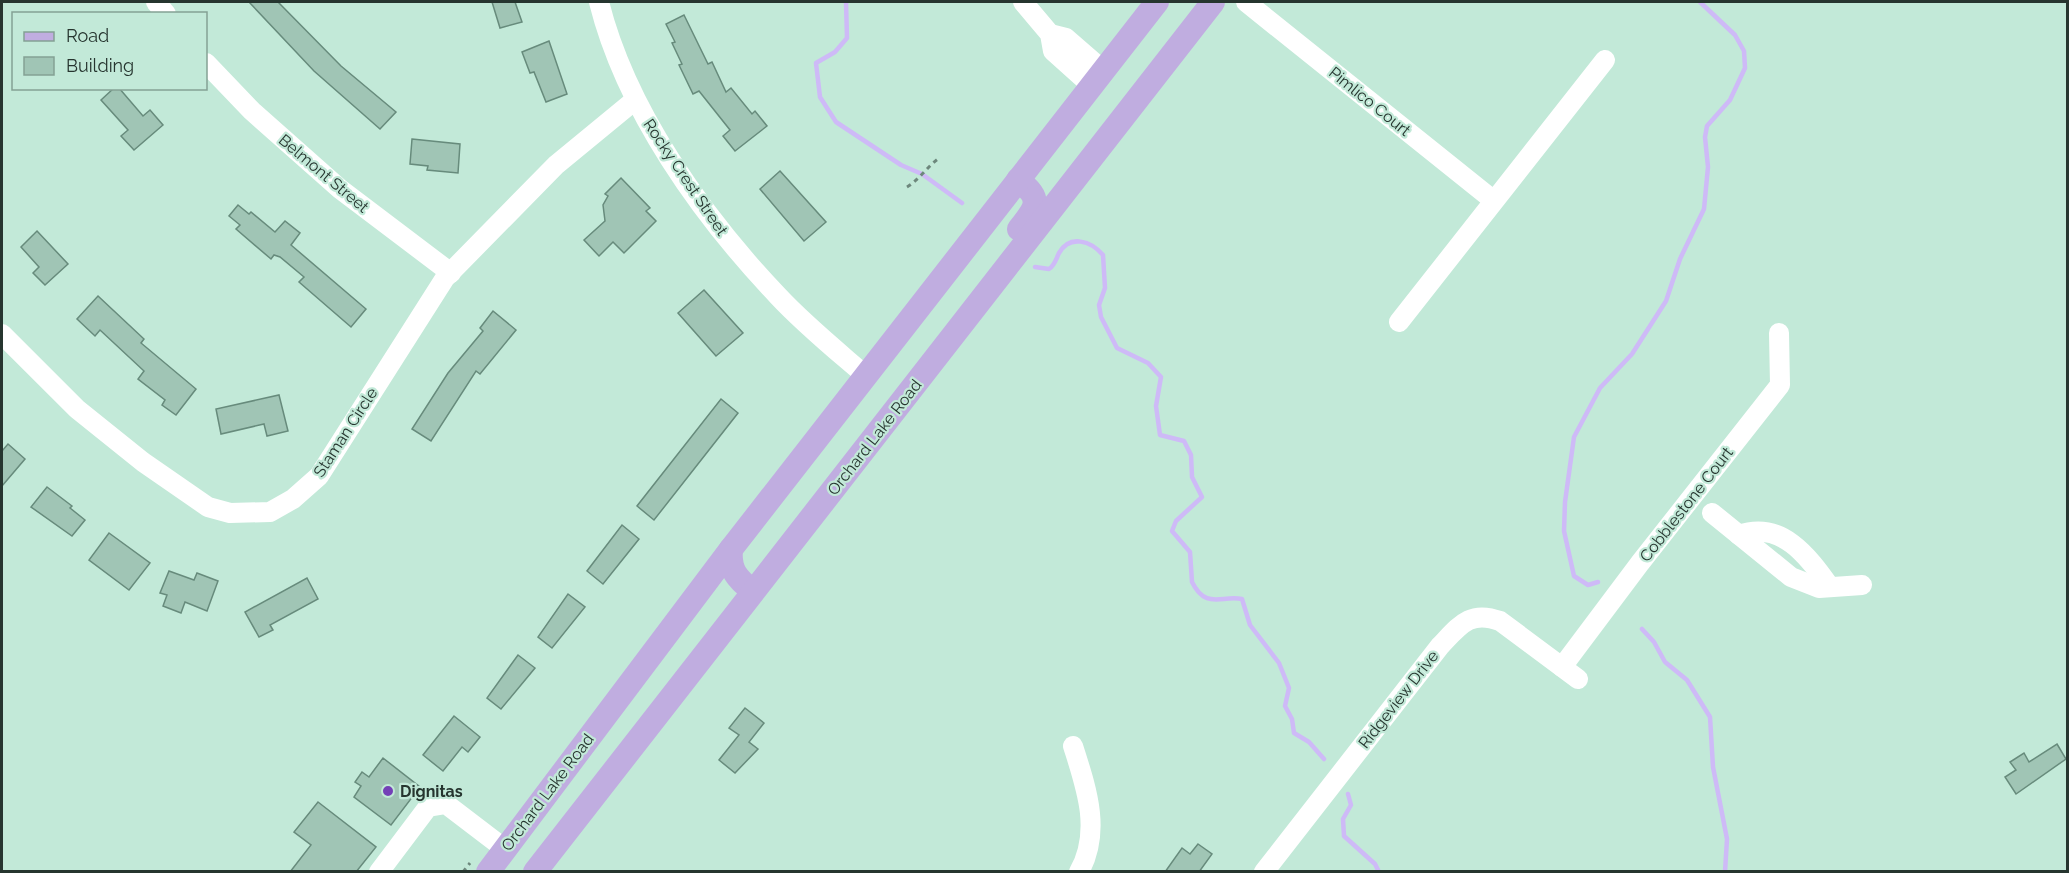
<svg xmlns="http://www.w3.org/2000/svg" width="2069" height="873" font-family="Raleway,sans-serif">
<rect width="100%" height="100%" fill="#c2e9d8"/>
<g fill="none" stroke-linecap="round" stroke-linejoin="round">
<g stroke="#cebaf7" stroke-width="4.5">
<polyline points="846,2 847,38 835,52 816,63 820,97 836,122 901,165 922,174 962,203"/>
<path d="M1035 267 1049 269C1055 265 1056 259 1059 253 1070 234 1091 241 1103 255L1105 288 1099 305 1101 317 1117 348 1148 363 1161 377 1156 406 1160 435 1184 441 1191 455 1192 477 1202 497 1176 521 1172 531 1190 552 1192 582C1206 610 1221 595 1242 599L1250 625 1279 663 1289 688 1285 706 1292 719 1294 733 1309 742 1324 759"/>
<polyline points="1598,582 1588,585 1574,576 1564,531 1565,502 1574,437 1600,388 1632,354 1666,301 1680,259 1704,209 1708,167 1705,137 1707,126 1730,100 1745,68 1744,51 1735,35 1700,2"/>
<polyline points="1642,629 1654,642 1665,662 1687,680 1710,717 1713,767 1727,839 1725,872"/>
<polyline points="1348,794 1351,805 1343,819 1344,836 1375,864 1379,872"/>
</g>
</g>
<g fill="#a0c5b5" stroke="#678b7c" stroke-width="1.5">
<polygon points="249,2 278,2 341,66 396,112 380,129 314,71"/>
<polygon points="492,2 515,2 522,22 500,28"/>
<polygon points="684,15 708,64 712,62 726,92 731,88 752,114 755,111 767,126 735,151 723,136 730,130 699,91 693,94 679,65 682,64 672,43 675,42 666,24"/>
<polygon points="549,41 567,94 546,102 534,72 530,73 522,52"/>
<polygon points="114,88 119,88 143,116 150,110 163,125 134,150 121,136 128,130 101,100"/>
<polygon points="412,139 460,144 458,173 427,170 428,166 410,164"/>
<polygon points="780,171 826,222 804,241 760,189"/>
<polygon points="621,178 650,208 646,211 656,221 624,253 613,242 599,256 584,240 605,221 603,205 608,196 605,194"/>
<polygon points="238,205 249,214 251,212 275,232 285,221 300,233 291,245 366,309 351,327 299,282 304,277 280,257 274,255 271,259 236,229 240,225 229,216"/>
<polygon points="37,231 68,264 45,285 33,273 39,267 21,247"/>
<polygon points="704,290 743,333 716,356 678,313"/>
<polygon points="98,296 144,339 141,343 196,389 176,415 162,405 165,400 138,379 144,371 100,330 95,336 77,319"/>
<polygon points="493,311 516,330 480,374 476,371 431,441 412,429 448,373 483,331 480,328"/>
<polygon points="279,395 288,431 267,436 264,424 221,434 216,409"/>
<polygon points="721,399 738,413 654,520 637,506"/>
<polygon points="8,444 25,459 2,486 2,451"/>
<polygon points="47,487 72,506 70,508 85,520 72,536 31,507"/>
<polygon points="622,525 639,539 603,584 587,571"/>
<polygon points="109,533 150,563 129,590 89,560"/>
<polygon points="169,571 194,580 197,573 218,581 207,611 185,602 181,613 163,606 167,595 160,593"/>
<polygon points="307,578 318,599 270,625 273,630 259,637 245,612"/>
<polygon points="568,594 585,607 552,648 538,637"/>
<polygon points="518,655 535,668 501,709 487,698"/>
<polygon points="745,708 764,723 749,742 758,749 735,773 719,760 739,735 729,728"/>
<polygon points="454,716 480,737 468,752 462,747 443,771 423,755"/>
<polygon points="2057,744 2066,759 2016,794 2005,777 2016,770 2010,762 2024,753 2029,762"/>
<polygon points="383,758 420,787 391,825 354,797 361,786 355,782 362,772 369,777"/>
<polygon points="318,802 376,847 356,872 290,872 311,845 294,832"/>
<polygon points="1198,844 1212,854 1199,872 1165,872 1182,848 1190,854"/>
</g>
<g fill="none" stroke-linecap="round" stroke-linejoin="round">
<g stroke="#6d877c" stroke-width="3" stroke-dasharray="4.5 4.5" stroke-linecap="butt">
<path d="M907 187C919 180 927 167 938 159"/>
<polyline points="463,872 470,863"/>
</g>
<g stroke="#fff" stroke-width="20">
<polyline points="156,2 166,14"/>
<path d="M599 2C626 110 702 216 778 296 805 325 836 350 866 376"/>
<polyline points="1023,2 1050,34 1053,51 1092,86"/>
<polyline points="1246,2 1493,200"/>
<polyline points="1050,34 1066,38 1104,71"/>
<polyline points="206,63 252,111 340,189 451,273"/>
<polyline points="1399,322 1605,60"/>
<polyline points="2,334 77,409 143,462 208,507 230,513 270,512 293,499 319,476 445,278 556,165 635,100"/>
<polyline points="1712,513 1791,577 1819,588 1862,585"/>
<path d="M1739 535C1781 520 1808 556 1830 587"/>
<polyline points="1562,667 1640,563 1780,385 1779,333"/>
<path d="M1073 746C1086 787 1102 831 1079 872"/>
<polyline points="379,872 428,807 446,804 505,849"/>
<path d="M1264 872 1440 646C1460 625 1470 610 1500 621L1578 679"/>
</g>
<g stroke="#c0ade0" stroke-width="24">
<path d="M1018 180C1043 199 1037 207 1019 229"/>
<path d="M731 549C729 570 737 579 753 591"/>
<polyline points="488,872 731,549 1157,2"/>
<polyline points="535,872 1213,2"/>
</g>
</g>
<circle fill="#7440b7" stroke="#c2e9d8" stroke-width="2" cx="388" cy="791" r="6"/>
<g text-anchor="middle" stroke-width="4.5" stroke-linejoin="round" paint-order="stroke">
<g font-size="16" fill="#26352f" stroke="#c2e9d8">
<text transform="translate(1370 101) rotate(39)" y="6">Pimlico Court</text>
<text transform="translate(324 173) rotate(40)" y="6">Belmont Street</text>
<text transform="translate(686 177) rotate(56)" y="6">Rocky Crest Street</text>
<text transform="translate(345 432) rotate(-57)" y="6">Staman Circle</text>
<text transform="translate(874 437) rotate(-52)" y="6">Orchard Lake Road</text>
<text transform="translate(1686 504) rotate(-52)" y="6">Cobblestone Court</text>
<text transform="translate(1398 699) rotate(-52)" y="6">Ridgeview Drive</text>
<text transform="translate(547 792) rotate(-53)" y="6">Orchard Lake Road</text>
</g>
<g font-size="16" font-weight="bold" fill="#26352f" stroke="#c2e9d8" text-anchor="start">
<text x="400" y="797">Dignitas</text>
</g>
</g>
<rect width="2069" height="873" fill="none" stroke="#26352f" stroke-width="6"/>
<rect x="12" y="12" width="195" height="78" fill="#c2e9d8" stroke="#84a194" stroke-width="1.5"/>
<rect x="24" y="32" width="30" height="9" fill="#c0ade0" stroke="#84a194" stroke-width="1.5"/>
<text x="66" y="42" font-size="18" fill="#26352f">Road</text>
<rect x="24" y="57" width="30" height="18" fill="#a0c5b5" stroke="#84a194" stroke-width="1.5"/>
<text x="66" y="72" font-size="18" fill="#26352f">Building</text>
</svg>
